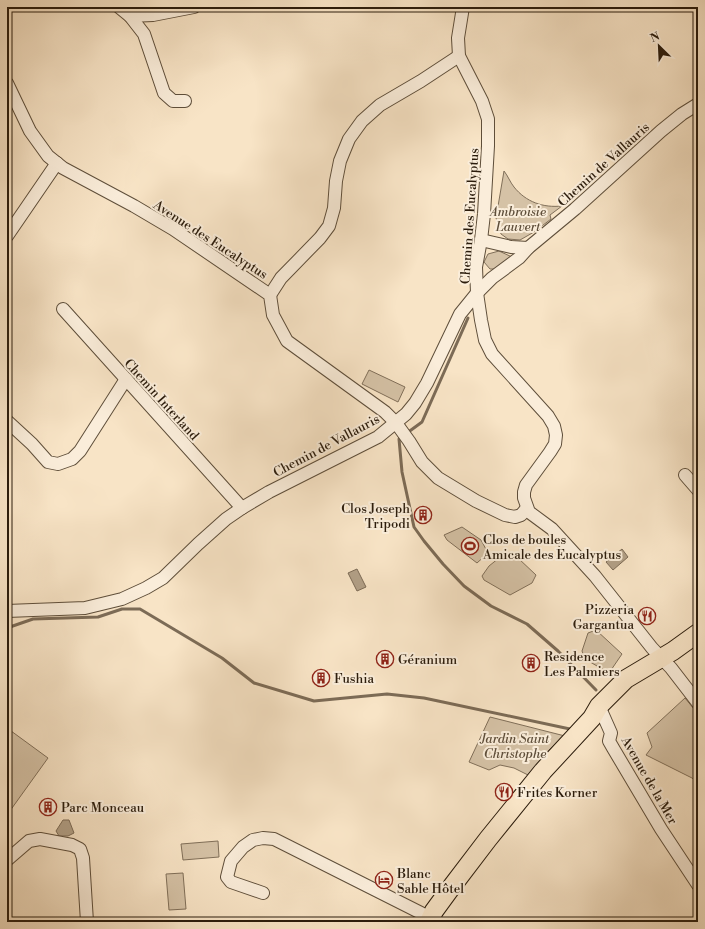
<svg xmlns="http://www.w3.org/2000/svg" width="705" height="929" font-family="'Libre Bodoni',serif">
<rect width="100%" height="100%" fill="#f8e4c6"/>
<filter id="stains"><feTurbulence type="fractalNoise" baseFrequency=".005" numOctaves="4"/><feColorMatrix values="0 0 0 0 .2 0 0 0 0 .09 0 0 0 0 .02 0 0 0 .5 -.17"/></filter>
<radialGradient id="worn" r=".72"><stop offset=".6" stop-color="#630" stop-opacity="0"/><stop offset="1" stop-color="#630" stop-opacity=".3"/></radialGradient>
<g fill="#d5c2a6" stroke="#806f59">
<path d="M504 171C508 176 510 182 514 187 526 202 543 208 562 206L550 215 551 219 534 232 520 240 508 239 501 234 496 218Z"/>
<polygon points="499,251 512,257 496,269 490,269 484,262 488,254"/>
<polygon points="369,370 405,387 398,402 362,384"/>
<polygon points="462,527 481,540 488,553 477,563 447,540 444,535"/>
<polygon points="499,558 518,558 536,575 532,583 510,595 484,580 482,576 489,566"/>
<polygon points="596,630 622,654 609,673 585,659 582,651 588,633"/>
<polygon points="685,698 698,714 698,783 692,778 646,755 652,747 647,733"/>
<polygon points="490,717 565,736 550,749 528,775 514,768 500,765 489,770 469,762"/>
<polygon points="7,728 48,758 7,815"/>
<polygon points="218,841 219,857 183,860 181,844"/>
<polygon points="183,873 186,909 169,910 166,874"/>
</g>
<g fill="#b2a087" stroke="#7c6b56">
<polygon points="622,549 628,557 613,570 606,562"/>
<polygon points="357,569 366,587 357,591 348,573"/>
<polygon points="63,820 69,820 74,833 68,836 59,836 56,831"/>
</g>
<g fill="none" stroke-linecap="round" stroke-linejoin="round">
<g stroke="#7c6b56" stroke-width="3">
<polyline points="407,433 422,422 468,318"/>
<polyline points="402,436 399,439 402,472 414,527 424,541 443,564 464,586 491,606 527,624 558,651 596,690"/>
<polyline points="7,628 33,619 98,617 122,609 140,609 222,658 254,683 314,701 387,694 424,698 570,729"/>
</g>
<defs>
<g id="street">
<polyline points="119,7 130,16 144,34 164,93 173,101 185,101"/>
<polyline points="463,7 458,38 459,56 482,101 488,119 488,146 484,214 481,240 476,267 477,293 481,320 485,340 492,354 548,416 554,426 556,435 555,444 550,452 526,485 524,492 524,498 529,512 552,529 595,576 652,648 671,668 698,703"/>
<polyline points="130,16 153,15 194,7"/>
<polyline points="7,83 30,131 48,156 63,168 134,206 173,229 270,295 273,315 287,341 385,412 396,423 409,441 422,462 438,478 476,501 505,515 515,517 521,515 527,508"/>
<polyline points="7,236 57,163"/>
<polyline points="481,240 511,247 528,248"/>
<polyline points="270,295 281,278 320,238 329,226 334,208 336,181 340,161 349,139 362,121 380,105 421,81 459,56"/>
<polyline points="63,309 242,508"/>
<polyline points="7,421 32,444 48,462 58,464 72,459 80,451 126,379"/>
<polyline points="685,475 698,490"/>
<polyline points="7,611 85,608 122,599 146,588 163,578 198,544 226,519 242,508 269,492 378,437 406,414 415,403 427,383 460,314 477,293 492,278 519,258 528,248 575,209 661,131 682,114 698,104"/>
<polyline points="599,706 611,733 609,741 613,748 661,829 698,885"/>
<polyline points="7,860 29,841 40,839 72,845 80,849 83,858 87,922"/>
<polyline points="263,893 231,882 227,877 231,861 243,847 253,840 263,838 274,839 431,918"/>
</g>
<polyline id="primary" points="429,922 434,911 453,885 488,839 543,771 592,718 599,706 626,679 673,651 698,633"/>
</defs>
<use href="#street" stroke="#5e4e3a" stroke-width="14"/>
<use href="#primary" stroke="#2b1c0c" stroke-width="20"/>
<use href="#street" stroke="#faedda" stroke-width="12"/>
<use href="#primary" stroke="#f8e4c6" stroke-width="18"/>
</g>
<defs>
<symbol id="building-ring" viewBox="-11 -11 22 22"><circle r="9.5" fill="#faedda" stroke="#8f2418" stroke-width="1.5"/><path d="M-4-6H4V6H1V3H-1V6H-4ZM-2.5-4.3h1.7v1.8h-1.7ZM.8-4.3h1.7v1.8H.8ZM-2.5-1h1.7V.8h-1.7ZM.8-1h1.7V.8H.8Z" fill="#8f2418"/></symbol>
<symbol id="stadium-ring" viewBox="-11 -11 22 22"><circle r="9.5" fill="#faedda" stroke="#8f2418" stroke-width="1.5"/><path d="M0-5a6.5 5 0 1 0 0 10a6.5 5 0 1 0 0-10ZM-3.5-1.8h7v3.6h-7Z" fill="#8f2418"/></symbol>
<symbol id="restaurant-ring" viewBox="-11 -11 22 22"><circle r="9.5" fill="#faedda" stroke="#8f2418" stroke-width="1.5"/><path d="M-5-6h1v4h1v-4h1v4h1v-4h1v5L-1.5 .5V6h-2V.5L-5-1ZM5-6V6H3V1.5H1.5Q1.5-4 5-6Z" fill="#8f2418"/></symbol>
<symbol id="hotel-ring" viewBox="-11 -11 22 22"><circle r="9.5" fill="#faedda" stroke="#8f2418" stroke-width="1.5"/><path d="M-6-4.5h1.5V1H6V5H4.5V3h-9V5H-6ZM-4 0a1.8 1.8 0 1 1 3.6 0ZM.5 0V-2.5h3Q6-2.5 6 0Z" fill="#8f2418"/></symbol>
</defs>
<g fill-rule="evenodd">
<use href="#building-ring" x="413" y="505" width="20" height="20"/>
<use href="#stadium-ring" x="460" y="536" width="20" height="20"/>
<use href="#restaurant-ring" x="637" y="606" width="20" height="20"/>
<use href="#building-ring" x="375" y="649" width="20" height="20"/>
<use href="#building-ring" x="521" y="653" width="20" height="20"/>
<use href="#building-ring" x="311" y="668" width="20" height="20"/>
<use href="#restaurant-ring" x="494" y="782" width="20" height="20"/>
<use href="#building-ring" x="38" y="797" width="20" height="20"/>
<use href="#hotel-ring" x="374" y="870" width="20" height="20"/>
</g>
<g text-anchor="middle" stroke-width="4" stroke-linejoin="round" paint-order="stroke">
<g font-size="13" fill="#2b1c0c" stroke="#faedda">
<text transform="translate(603 164) rotate(-42)" y="5">Chemin de Vallauris</text>
<text transform="translate(469 216) rotate(-86)" y="5">Chemin des Eucalyptus</text>
<text transform="translate(211 239) rotate(33)" y="5">Avenue des Eucalyptus</text>
<text transform="translate(162 399) rotate(48)" y="5">Chemin Interland</text>
<text transform="translate(326 445) rotate(-28)" y="5">Chemin de Vallauris</text>
<text transform="translate(650 780) rotate(60)" y="5">Avenue de la Mer</text>
</g>
<g font-size="13" font-style="italic" fill="#5e4e3a" stroke="#faedda">
<text x="518" y="216">Ambroisie<tspan x="518" dy="15">Lauvert</tspan></text>
<text x="515" y="743">Jardin Saint<tspan x="515" dy="15">Christophe</tspan></text>
</g>
<g font-size="13" fill="#2b1c0c" stroke="#faedda" text-anchor="start">
<text x="410" y="513" text-anchor="end">Clos Joseph<tspan x="410" dy="15">Tripodi</tspan></text>
<text x="483" y="544">Clos de boules<tspan x="483" dy="15">Amicale des Eucalyptus</tspan></text>
<text x="634" y="614" text-anchor="end">Pizzeria<tspan x="634" dy="15">Gargantua</tspan></text>
<text x="544" y="661">Residence<tspan x="544" dy="15">Les Palmiers</tspan></text>
<text x="398" y="664">Géranium</text>
<text x="334" y="683">Fushia</text>
<text x="517" y="797">Frites Korner</text>
<text x="61" y="812">Parc Monceau</text>
<text x="397" y="878">Blanc<tspan x="397" dy="15">Sable Hôtel</tspan></text>
</g>
</g>
<rect width="705" height="929" fill="none" stroke="#f8e4c6" stroke-width="24"/>
<rect x="8" y="8" width="689" height="913" fill="none" stroke="#2b1c0c" stroke-width="2"/>
<rect x="12" y="12" width="681" height="905" fill="none" stroke="#2b1c0c"/>
<g transform="translate(659 46) rotate(336)" stroke="#faedda" stroke-width="3" paint-order="stroke">
<path d="M0-3L7 15L0 10L-7 15Z" fill="#2b1c0c"/>
<text y="-6" font-size="11" font-weight="bold" text-anchor="middle" fill="#2b1c0c">N</text>
</g>
<rect width="100%" height="100%" filter="url(#stains)"/>
<rect width="100%" height="100%" fill="url(#worn)"/>
</svg>
